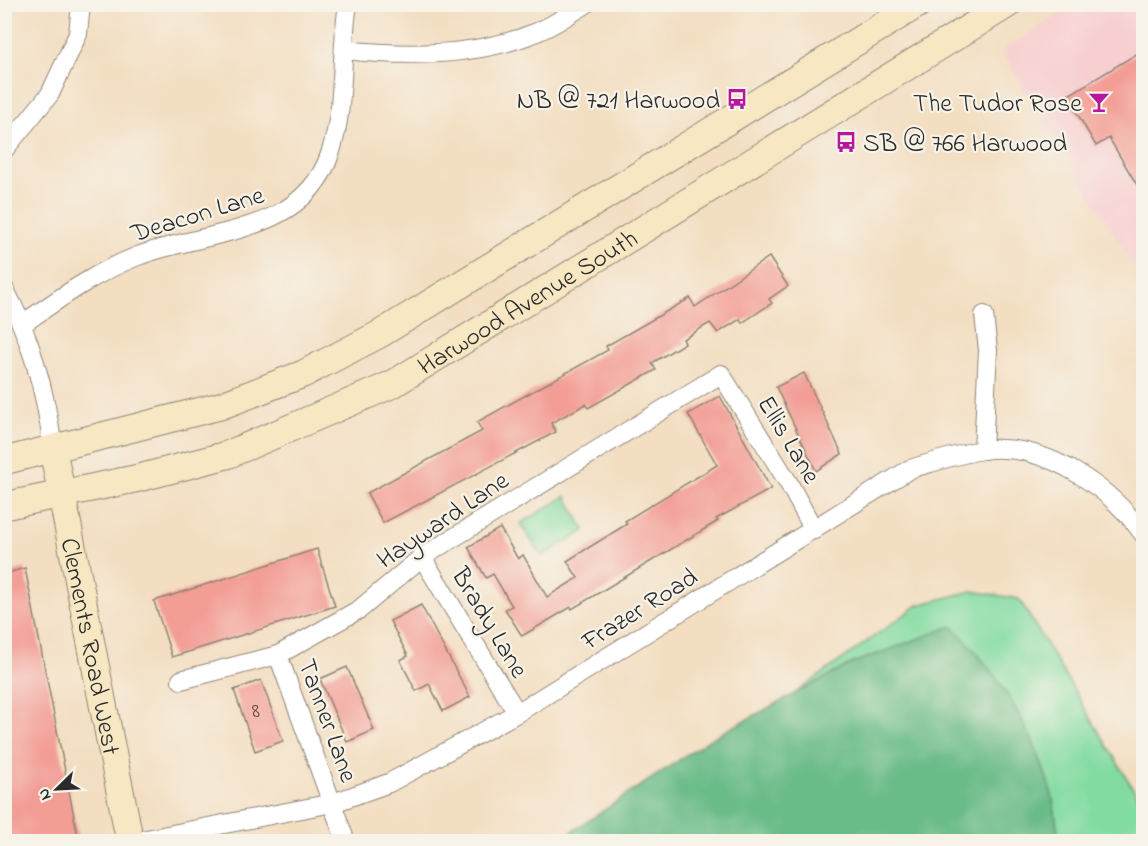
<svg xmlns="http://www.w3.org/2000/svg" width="1148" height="846" font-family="'Indie Flower',sans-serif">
<rect width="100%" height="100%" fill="#f7f3e8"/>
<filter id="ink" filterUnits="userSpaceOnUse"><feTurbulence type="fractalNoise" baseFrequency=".0167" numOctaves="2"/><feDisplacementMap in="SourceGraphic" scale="12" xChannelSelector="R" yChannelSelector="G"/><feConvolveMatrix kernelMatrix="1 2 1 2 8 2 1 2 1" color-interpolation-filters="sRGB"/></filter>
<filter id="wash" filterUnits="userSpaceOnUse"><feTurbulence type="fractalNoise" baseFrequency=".008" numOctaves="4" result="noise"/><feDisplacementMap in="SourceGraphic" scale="24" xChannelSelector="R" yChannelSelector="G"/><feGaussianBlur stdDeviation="1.35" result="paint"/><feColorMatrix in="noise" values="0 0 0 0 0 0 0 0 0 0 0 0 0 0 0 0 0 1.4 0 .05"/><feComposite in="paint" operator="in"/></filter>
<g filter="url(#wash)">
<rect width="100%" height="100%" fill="#f3dec1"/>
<polygon fill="#f7cfd0" points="1075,5 1143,5 1143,281 1001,51"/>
<g fill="#82dba1" stroke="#568366" stroke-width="1.5">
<polygon points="566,496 585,531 542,556 520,524"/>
<polygon points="972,591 1019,599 1143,805 1143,828 1131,833 1079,841 588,842 918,605"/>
</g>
<path fill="#69bb87" stroke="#4a7359" stroke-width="1.5" d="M952 626C997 671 1030 724 1049 785 1055 802 1056 822 1059 839L1054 842 558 841 712 738 853 663Z"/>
<g id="blocks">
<g fill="#f39e95">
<polygon points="1143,50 1143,195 1109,138 1096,146 1067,96"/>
<polygon points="769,257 788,286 769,299 772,303 742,323 740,319 718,333 710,323 683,339 685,343 652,363 656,370 588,408 586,404 551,423 556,432 383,523 367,493 482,431 477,422 608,350 606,346 690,298 695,307"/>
<polygon points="804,373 842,454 816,471 776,387"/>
<polygon points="720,396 771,489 716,519 718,521 572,609 571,607 522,636 505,609 512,606 493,574 486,578 468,547 500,528 518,559 523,555 547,597 578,578 567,561 627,524 625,521 717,465 688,414"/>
<polygon points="317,549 335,606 172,657 154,601"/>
<polygon points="25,568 79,842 4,842 4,574"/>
<polygon points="421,605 470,697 443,711 429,684 416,691 400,660 408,656 390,621"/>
<polygon points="347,667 374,730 347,742 320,679"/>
<polygon points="261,680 283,741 255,751 234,690"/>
</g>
</g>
</g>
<g filter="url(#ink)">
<use href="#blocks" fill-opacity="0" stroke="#8f8476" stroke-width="1.5"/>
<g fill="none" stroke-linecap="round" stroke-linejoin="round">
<defs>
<g id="street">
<path d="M345 50C408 57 477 57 537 32 554 25 570 14 586 4"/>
<polyline points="4,150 50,94 78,34 81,4"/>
<path d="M4 288C32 339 46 392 53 450"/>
<path d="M24 323C60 298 96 272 138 256 205 230 303 236 330 154 346 107 340 53 348 4"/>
<polyline points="983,450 988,350 984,315"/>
<polyline points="422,557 517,713"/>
<polyline points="278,655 346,842"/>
<polyline points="181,680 278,655 360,609 422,557 721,374 788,482 814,530"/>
<path d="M131 842 333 803 389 783 517 713 910 469C934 462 958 454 982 450 1044 441 1110 487 1144 535"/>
</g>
<g id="secondary">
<path id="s1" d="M53 450 130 842"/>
<polyline points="4,461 220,406 303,374 380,334 918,4"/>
<path id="s2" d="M4 506 139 478 227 455 393 384 1008 4"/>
</g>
</defs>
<use href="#street" stroke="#8f8476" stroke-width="20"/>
<use href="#secondary" stroke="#8f8476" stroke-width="29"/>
<use href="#street" stroke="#fff" stroke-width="18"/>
<use href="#secondary" stroke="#f7e8c3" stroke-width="27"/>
</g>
</g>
<defs>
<symbol id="bus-bare" viewBox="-9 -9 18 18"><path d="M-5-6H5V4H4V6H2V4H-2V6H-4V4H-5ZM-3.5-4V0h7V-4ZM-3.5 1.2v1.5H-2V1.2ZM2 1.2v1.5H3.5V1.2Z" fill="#b5179e" stroke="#f7f3e8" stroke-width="2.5" paint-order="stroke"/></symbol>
<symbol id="bar-bare" viewBox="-9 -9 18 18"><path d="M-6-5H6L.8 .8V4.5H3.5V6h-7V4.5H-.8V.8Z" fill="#b5179e" stroke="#f7f3e8" stroke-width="2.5" paint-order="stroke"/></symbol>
</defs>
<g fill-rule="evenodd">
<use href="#bus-bare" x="722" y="84" width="30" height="30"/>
<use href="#bar-bare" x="1084" y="87" width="30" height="30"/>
<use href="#bus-bare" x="831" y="127" width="30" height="30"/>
</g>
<g text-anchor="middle" stroke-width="4.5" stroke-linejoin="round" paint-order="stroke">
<g font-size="22" fill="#5d4846">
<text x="256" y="717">8</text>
</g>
<g font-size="26" fill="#2b2b2b" stroke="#f7f3e8" text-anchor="end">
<text x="720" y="108">NB @ 721 Harwood</text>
<text x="1082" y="111">The Tudor Rose</text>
<text x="863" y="151" text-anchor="start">SB @ 766 Harwood</text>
</g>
<g font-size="26" fill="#2b2b2b" stroke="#f7f3e8">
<text transform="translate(197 213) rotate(-17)" y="9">Deacon Lane</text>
<text dy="9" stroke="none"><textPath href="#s2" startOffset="567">Harwood Avenue South</textPath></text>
<text transform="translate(790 439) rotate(59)" y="9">Ellis Lane</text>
<text transform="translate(442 519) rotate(-34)" y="9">Hayward Lane</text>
<text transform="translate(639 608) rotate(-32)" y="9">Frazer Road</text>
<text transform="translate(491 622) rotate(59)" y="9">Brady Lane</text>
<text dy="9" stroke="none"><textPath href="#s1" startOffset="200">Clements Road West</textPath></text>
<text transform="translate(329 720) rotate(70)" y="9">Tanner Lane</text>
</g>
</g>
<rect width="1148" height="846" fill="none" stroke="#f7f3e8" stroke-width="24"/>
<g transform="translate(57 789) rotate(246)" stroke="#f7f3e8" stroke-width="4.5" paint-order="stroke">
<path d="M0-4.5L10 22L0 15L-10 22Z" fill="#2b2b2b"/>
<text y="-9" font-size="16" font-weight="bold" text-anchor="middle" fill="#2b2b2b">N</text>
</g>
</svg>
